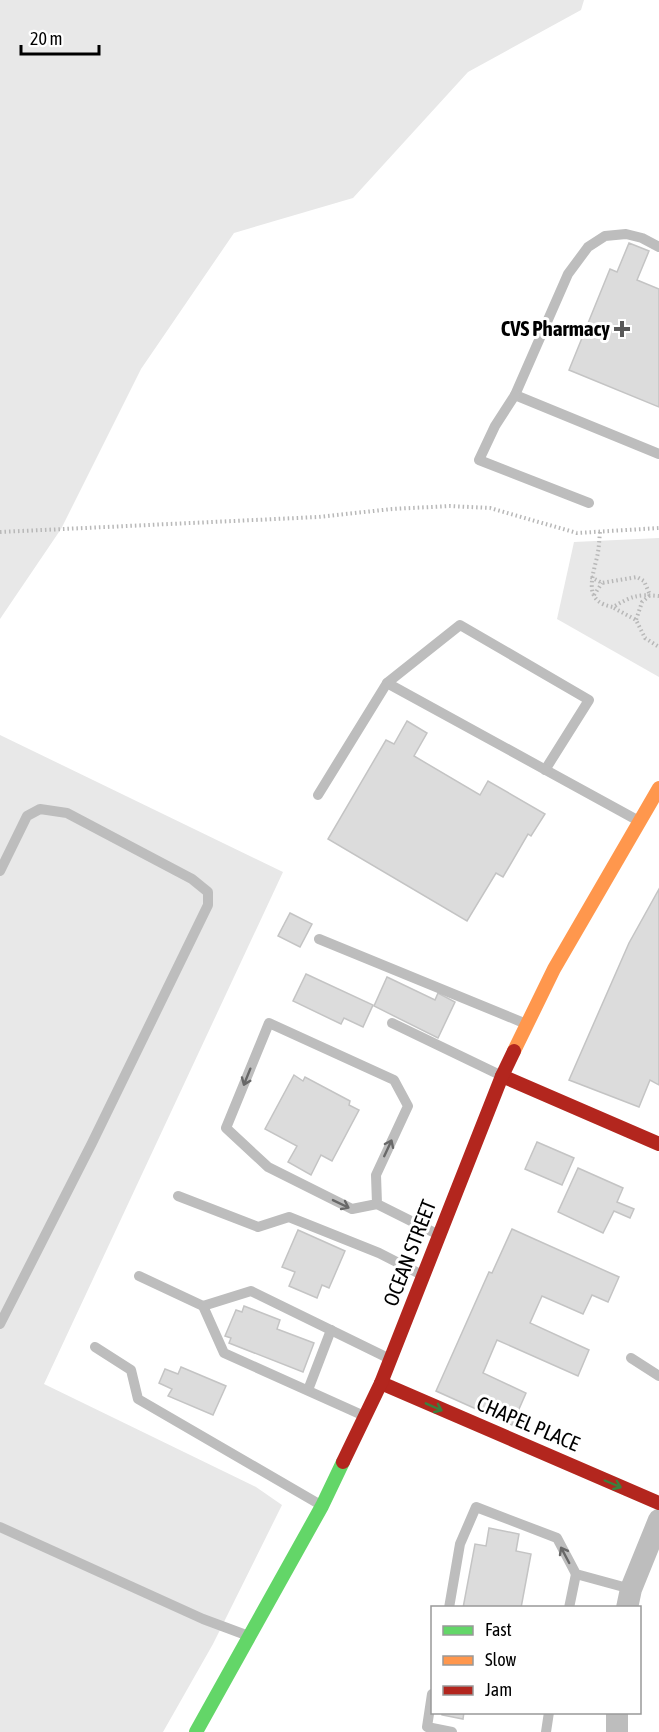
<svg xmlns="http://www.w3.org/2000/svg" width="659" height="1732" font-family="'Asap Condensed',sans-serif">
<rect width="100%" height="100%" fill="#fff"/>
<g fill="#e8e8e8">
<polygon points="0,0 584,0 581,10 468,72 353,198 234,233 141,369 61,529 0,619"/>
<polygon points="659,538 659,677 557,619 574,542"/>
<polygon points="0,735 283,872 44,1384 256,1487 282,1505 213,1644 163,1732 0,1732"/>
</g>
<g fill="#dcdcdc" stroke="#c4c4c4" stroke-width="1.5">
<polygon points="629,243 649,251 637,280 659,289 659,407 569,370 610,269 617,272"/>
<polygon points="407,721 427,733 414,756 480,795 488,781 545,814 531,836 528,834 503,877 496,873 467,921 328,839 386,740 394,744"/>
<polygon points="659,889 659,1085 650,1080 639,1107 569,1080 629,943"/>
<polygon points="290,913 312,924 300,947 278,936"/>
<polygon points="306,974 373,1005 363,1027 344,1018 341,1024 293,1001"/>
<polygon points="387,977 435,1000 438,993 455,1002 438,1038 374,1006"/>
<polygon points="294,1075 303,1081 305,1077 350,1101 349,1105 359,1110 332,1161 321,1155 311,1175 288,1162 297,1146 265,1129"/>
<polygon points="537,1142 574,1158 562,1185 525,1169"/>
<polygon points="578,1168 623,1188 617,1202 634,1209 630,1218 614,1211 603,1233 558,1212"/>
<polygon points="512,1229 619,1277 608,1302 592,1295 583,1314 542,1296 530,1323 589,1350 578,1376 497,1340 483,1373 526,1393 512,1425 436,1391 489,1272 492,1273"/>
<polygon points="298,1230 345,1251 329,1288 322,1285 317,1298 289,1286 295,1272 282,1267"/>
<polygon points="244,1306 280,1320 277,1329 314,1343 303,1372 229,1343 231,1338 225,1336 236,1310 242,1312"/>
<polygon points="181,1367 226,1386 213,1415 168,1396 172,1389 159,1383 165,1369 178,1374"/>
<polygon points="489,1528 519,1534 516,1551 531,1554 521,1608 463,1608 475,1544 486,1546"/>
<polygon points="442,1712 464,1712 463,1719 442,1715"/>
</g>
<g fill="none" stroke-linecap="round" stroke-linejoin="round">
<g stroke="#b8b8b8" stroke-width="4" stroke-dasharray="1.5 3" stroke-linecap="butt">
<polyline points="0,532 318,517 392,509 450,506 490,508 577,533 659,528"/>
<path d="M600 532C599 542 599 551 596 561 591 582 585 602 613 607 632 596 637 594 659 596"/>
<polyline points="591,577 602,583 637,577 644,581 650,595 642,602 636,620"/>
<polyline points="594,595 602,583"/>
<polyline points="614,608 636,620 645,638 659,647"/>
</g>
<g stroke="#bdbdbd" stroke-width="10">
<polyline points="659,247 642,238 626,234 605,236 588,247 568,274 515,395 659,454"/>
<polyline points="515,395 495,426 479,460 589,503"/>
<polyline points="387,683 460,625 589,700 545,770"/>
<polyline points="318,795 387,683 637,820"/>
<polyline points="0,871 27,816 40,809 67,813 192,879 208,892 208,905 92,1143 0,1324"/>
<polyline points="319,939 524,1023"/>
<polyline points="392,1023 500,1075"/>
<polyline points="178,1196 258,1227 289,1217 379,1253 422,1275"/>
<polyline points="377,1204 376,1175 408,1106 394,1080 269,1023 226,1128 268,1167 352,1209 377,1204 437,1234"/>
<polyline points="139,1276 203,1306 224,1353 362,1415"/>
<polyline points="203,1306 251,1291 388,1358"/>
<polyline points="95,1347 131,1370 138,1399 319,1504"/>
<polyline points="631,1358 659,1376"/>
<polyline points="308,1390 331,1330"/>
<polyline points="0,1527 203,1619 246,1635"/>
<polyline points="449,1608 460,1544 476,1507 557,1538 576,1574 631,1589"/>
<polyline points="569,1608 576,1574"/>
<polyline points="432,1694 427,1727 452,1732"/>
<polyline points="546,1732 549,1712"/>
</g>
<g stroke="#bdbdbd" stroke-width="22">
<polyline points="627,1608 631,1589 659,1520"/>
<polyline points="617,1712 617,1732"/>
</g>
<polyline stroke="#63d668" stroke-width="14" points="196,1732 322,1506 343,1462"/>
<polyline stroke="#ff974d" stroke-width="14" points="514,1051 554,969 659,788"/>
<g stroke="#b3261e" stroke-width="14">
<polyline points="502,1076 659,1144"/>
<polyline points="381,1383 659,1503"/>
<polyline points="343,1462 381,1383 502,1076 514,1051"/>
</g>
</g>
<defs><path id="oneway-shaft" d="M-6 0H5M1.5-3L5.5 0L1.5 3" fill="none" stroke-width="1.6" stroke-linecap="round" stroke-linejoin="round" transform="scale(1.5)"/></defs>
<g stroke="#686868">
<use href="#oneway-shaft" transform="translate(247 1077) rotate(112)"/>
<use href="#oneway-shaft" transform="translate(388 1148) rotate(-65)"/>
<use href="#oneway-shaft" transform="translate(341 1204) rotate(26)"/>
<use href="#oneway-shaft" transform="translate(565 1555) rotate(-118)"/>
</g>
<g stroke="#3b803e">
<use href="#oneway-shaft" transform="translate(434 1407) rotate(24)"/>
<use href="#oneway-shaft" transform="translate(613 1484) rotate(23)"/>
</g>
<path fill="#595959" stroke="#fff" stroke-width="2" d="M619 320h6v6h6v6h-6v6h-6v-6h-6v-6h6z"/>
<g text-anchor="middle" stroke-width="6" stroke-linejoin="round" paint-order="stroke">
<g font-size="21" font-weight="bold" fill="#000" stroke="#fff" text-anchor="end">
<text x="610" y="336">CVS Pharmacy</text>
</g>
<g font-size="21" fill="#000" stroke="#fff">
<text transform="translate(410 1253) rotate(-69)" y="7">OCEAN STREET</text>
<text transform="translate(528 1424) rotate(23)" y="7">CHAPEL PLACE</text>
</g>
</g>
<rect x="431" y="1606" width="210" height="108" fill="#ffffff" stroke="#999999" stroke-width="1.5"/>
<rect x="443" y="1626" width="30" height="9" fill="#63d668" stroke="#999999" stroke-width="1.5"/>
<text x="485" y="1636" font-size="18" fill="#000000">Fast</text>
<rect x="443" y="1656" width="30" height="9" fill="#ff974d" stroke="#999999" stroke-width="1.5"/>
<text x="485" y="1666" font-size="18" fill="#000000">Slow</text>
<rect x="443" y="1686" width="30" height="9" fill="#b3261e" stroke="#999999" stroke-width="1.5"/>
<text x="485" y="1696" font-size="18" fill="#000000">Jam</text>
<path d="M21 45v9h78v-9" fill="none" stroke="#000000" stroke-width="3"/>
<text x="30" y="45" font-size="18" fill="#000000" stroke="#ffffff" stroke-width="4.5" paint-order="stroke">20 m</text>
</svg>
